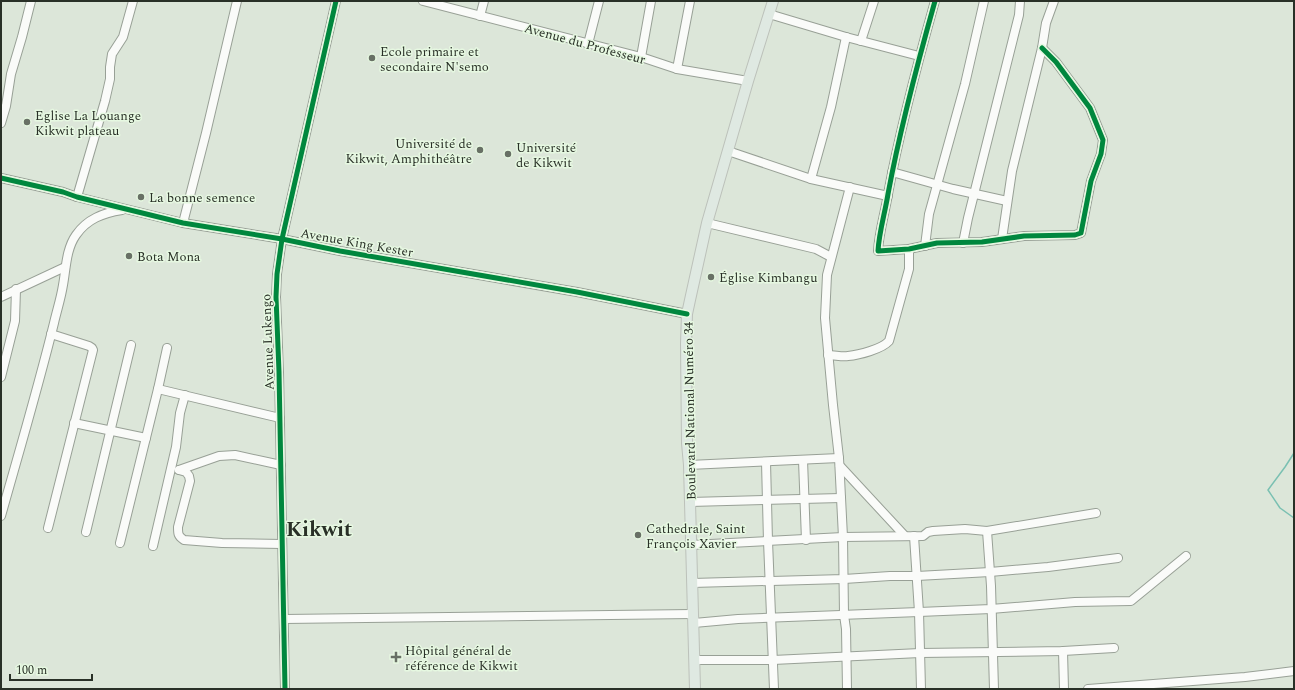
<svg xmlns="http://www.w3.org/2000/svg" width="1295" height="690" font-family="Spectral,serif">
<rect width="100%" height="100%" fill="#dce6d9"/>
<g fill="none" stroke-linecap="round" stroke-linejoin="round">
<polyline stroke="#7ac0b2" stroke-width="1.5" points="1294,453 1285,467 1268,490 1280,508 1294,518"/>
<defs>
<g id="minor">
<polyline points="423,1 641,57 677,69 748,81"/>
<path d="M935 1C917 65 900 129 888 194 885 213 879 232 878 251L909 249 937 243 982 242 1024 236 1075 235 1081 233 1091 181 1101 154 1103 140 1090 108 1056 62 1042 48"/>
<polyline points="769,14 846,37 919,56"/>
<polyline points="480,16 484,1"/>
<polyline points="861,41 874,1"/>
<polyline points="588,44 599,1"/>
<polyline points="641,57 651,1"/>
<polyline points="677,69 690,1"/>
<polyline points="1,123 6,106 11,74 22,37 31,1"/>
<polyline points="728,151 811,179 888,196"/>
<polyline points="892,172 953,189 1007,201"/>
<polyline points="1,178 63,192 77,197 183,223 282,239 340,251 577,292 687,314"/>
<polyline points="811,179 831,107 846,37"/>
<polyline points="77,197 105,101 110,79 110,67 112,54 123,37 133,1"/>
<polyline points="183,223 206,133 237,1"/>
<polyline points="707,223 816,249 831,257"/>
<polyline points="1002,239 1012,171 1042,48 1046,23 1054,1"/>
<polyline points="963,243 968,218 1019,15 1020,1"/>
<polyline points="925,246 929,214 965,84 984,1"/>
<polyline points="1,297 65,267"/>
<path d="M828 355C835 355 842 357 848 356 859 355 882 349 889 341L909 269V249"/>
<polyline points="1,377 15,321 16,289"/>
<polyline points="158,389 280,418"/>
<polyline points="74,423 146,438"/>
<polyline points="803,460 806,540"/>
<polyline points="766,462 768,541 774,689"/>
<polyline points="689,465 839,458"/>
<polyline points="840,466 904,535"/>
<path d="M179 470 186 472 189 476 190 481 178 527C178 534 178 536 184 540L222 543 282 544"/>
<polyline points="179,470 219,456 235,455 281,465"/>
<polyline points="690,502 841,498"/>
<path d="M1 516C19 452 38 388 54 323 57 310 61 298 63 285 66 269 66 249 76 235 87 219 103 213 122 210"/>
<polyline points="48,528 93,350 92,348 89,346 51,334"/>
<polyline points="987,531 991,586 994,689"/>
<polyline points="86,532 131,345"/>
<polyline points="914,536 919,612 921,689"/>
<polyline points="120,543 158,389 167,348"/>
<polyline points="691,545 843,537 923,536 928,532 933,531 965,529 987,531 1096,513"/>
<polyline points="153,546 176,447 180,413 185,395"/>
<polyline points="692,583 844,579 890,576 917,576 990,572 1048,567 1118,558"/>
<polyline points="284,619 693,614"/>
<polyline points="694,623 738,619 919,612 991,609 1075,602 1131,601 1186,556"/>
<polyline points="1063,651 1064,689"/>
<polyline points="694,660 773,660 920,653 1063,651 1114,648"/>
<polyline points="285,689 279,372 276,297 277,274 282,239 336,1"/>
<polyline points="847,689 846,629 844,615 843,537 839,458 833,405 825,318 827,275 850,187"/>
<polyline points="1088,689 1245,677 1294,671"/>
</g>
<polyline id="major" points="695,689 689,465 687,443 686,344 687,314 690,300 707,223 748,81 773,1"/>
</defs>
<use href="#minor" stroke="#98a096" stroke-width="10"/>
<use href="#major" stroke="#bcc1ba" stroke-width="12"/>
<use href="#minor" stroke="#fafbf9" stroke-width="8"/>
<use href="#major" stroke="#dfe9e2" stroke-width="10"/>
<defs>
<g id="cycleway">
<path d="M935 1C917 65 900 129 888 194 885 213 879 232 878 251L909 249 937 243 982 242 1024 236 1075 235 1081 233 1091 181 1101 154 1103 140 1090 108 1056 62 1042 48"/>
<polyline points="1,178 63,192 77,197 183,223 282,239 340,251 577,292 687,314"/>
<polyline points="285,689 279,372 276,297 277,274 282,239 336,1"/>
</g>
</defs>
<use href="#cycleway" stroke="#e6f8e1" stroke-width="8"/>
<use href="#cycleway" stroke="#00873e" stroke-width="5"/>
</g>
<g fill="#687065" stroke="#e6f8e1" stroke-width="1.5">
<circle cx="372" cy="58" r="4"/>
<circle cx="27" cy="122" r="4"/>
<circle cx="480" cy="150" r="4"/>
<circle cx="508" cy="154" r="4"/>
<circle cx="141" cy="197" r="4"/>
<circle cx="129" cy="256" r="4"/>
<circle cx="711" cy="277" r="4"/>
<circle cx="638" cy="535" r="4"/>
<path d="M394 651h4v4h4v4h-4v4h-4v-4h-4v-4h4z"/>
</g>
<g text-anchor="middle" stroke-width="3" stroke-linejoin="round" paint-order="stroke">
<g font-size="13" fill="#293027" stroke="#e6f8e1">
<text transform="translate(585 43) rotate(15)" y="5">Avenue du Professeur</text>
<text transform="translate(357 242) rotate(10)" y="5">Avenue King Kester</text>
<text transform="translate(267 342) rotate(-92)" y="5">Avenue Lukengo</text>
<text transform="translate(689 411) rotate(-91)" y="5">Boulevard National Numéro 34</text>
</g>
<g font-size="13" fill="#293027" stroke="#e6f8e1" text-anchor="start">
<text x="380" y="56">Ecole primaire et<tspan x="380" dy="15">secondaire N'semo</tspan></text>
<text x="35" y="120">Eglise La Louange<tspan x="35" dy="15">Kikwit plateau</tspan></text>
<text x="472" y="148" text-anchor="end">Université de<tspan x="472" dy="15">Kikwit, Amphithéâtre</tspan></text>
<text x="516" y="152">Université<tspan x="516" dy="15">de Kikwit</tspan></text>
<text x="149" y="202">La bonne semence</text>
<text x="137" y="261">Bota Mona</text>
<text x="719" y="282">Église Kimbangu</text>
<text x="646" y="533">Cathedrale, Saint<tspan x="646" dy="15">François Xavier</tspan></text>
<text x="405" y="655">Hôpital général de<tspan x="405" dy="15">référence de Kikwit</tspan></text>
</g>
<g font-size="21" font-weight="bold" fill="#293027" stroke="#e6f8e1">
<text x="319" y="536">Kikwit</text>
</g>
</g>
<rect width="1295" height="690" fill="none" stroke="#293027" stroke-width="4"/>
<path d="M10 674v6h82v-6" fill="none" stroke="#293027" stroke-width="2"/>
<text x="16" y="674" font-size="12" fill="#293027" stroke="#e6f8e1" stroke-width="3" paint-order="stroke">100 m</text>
</svg>
